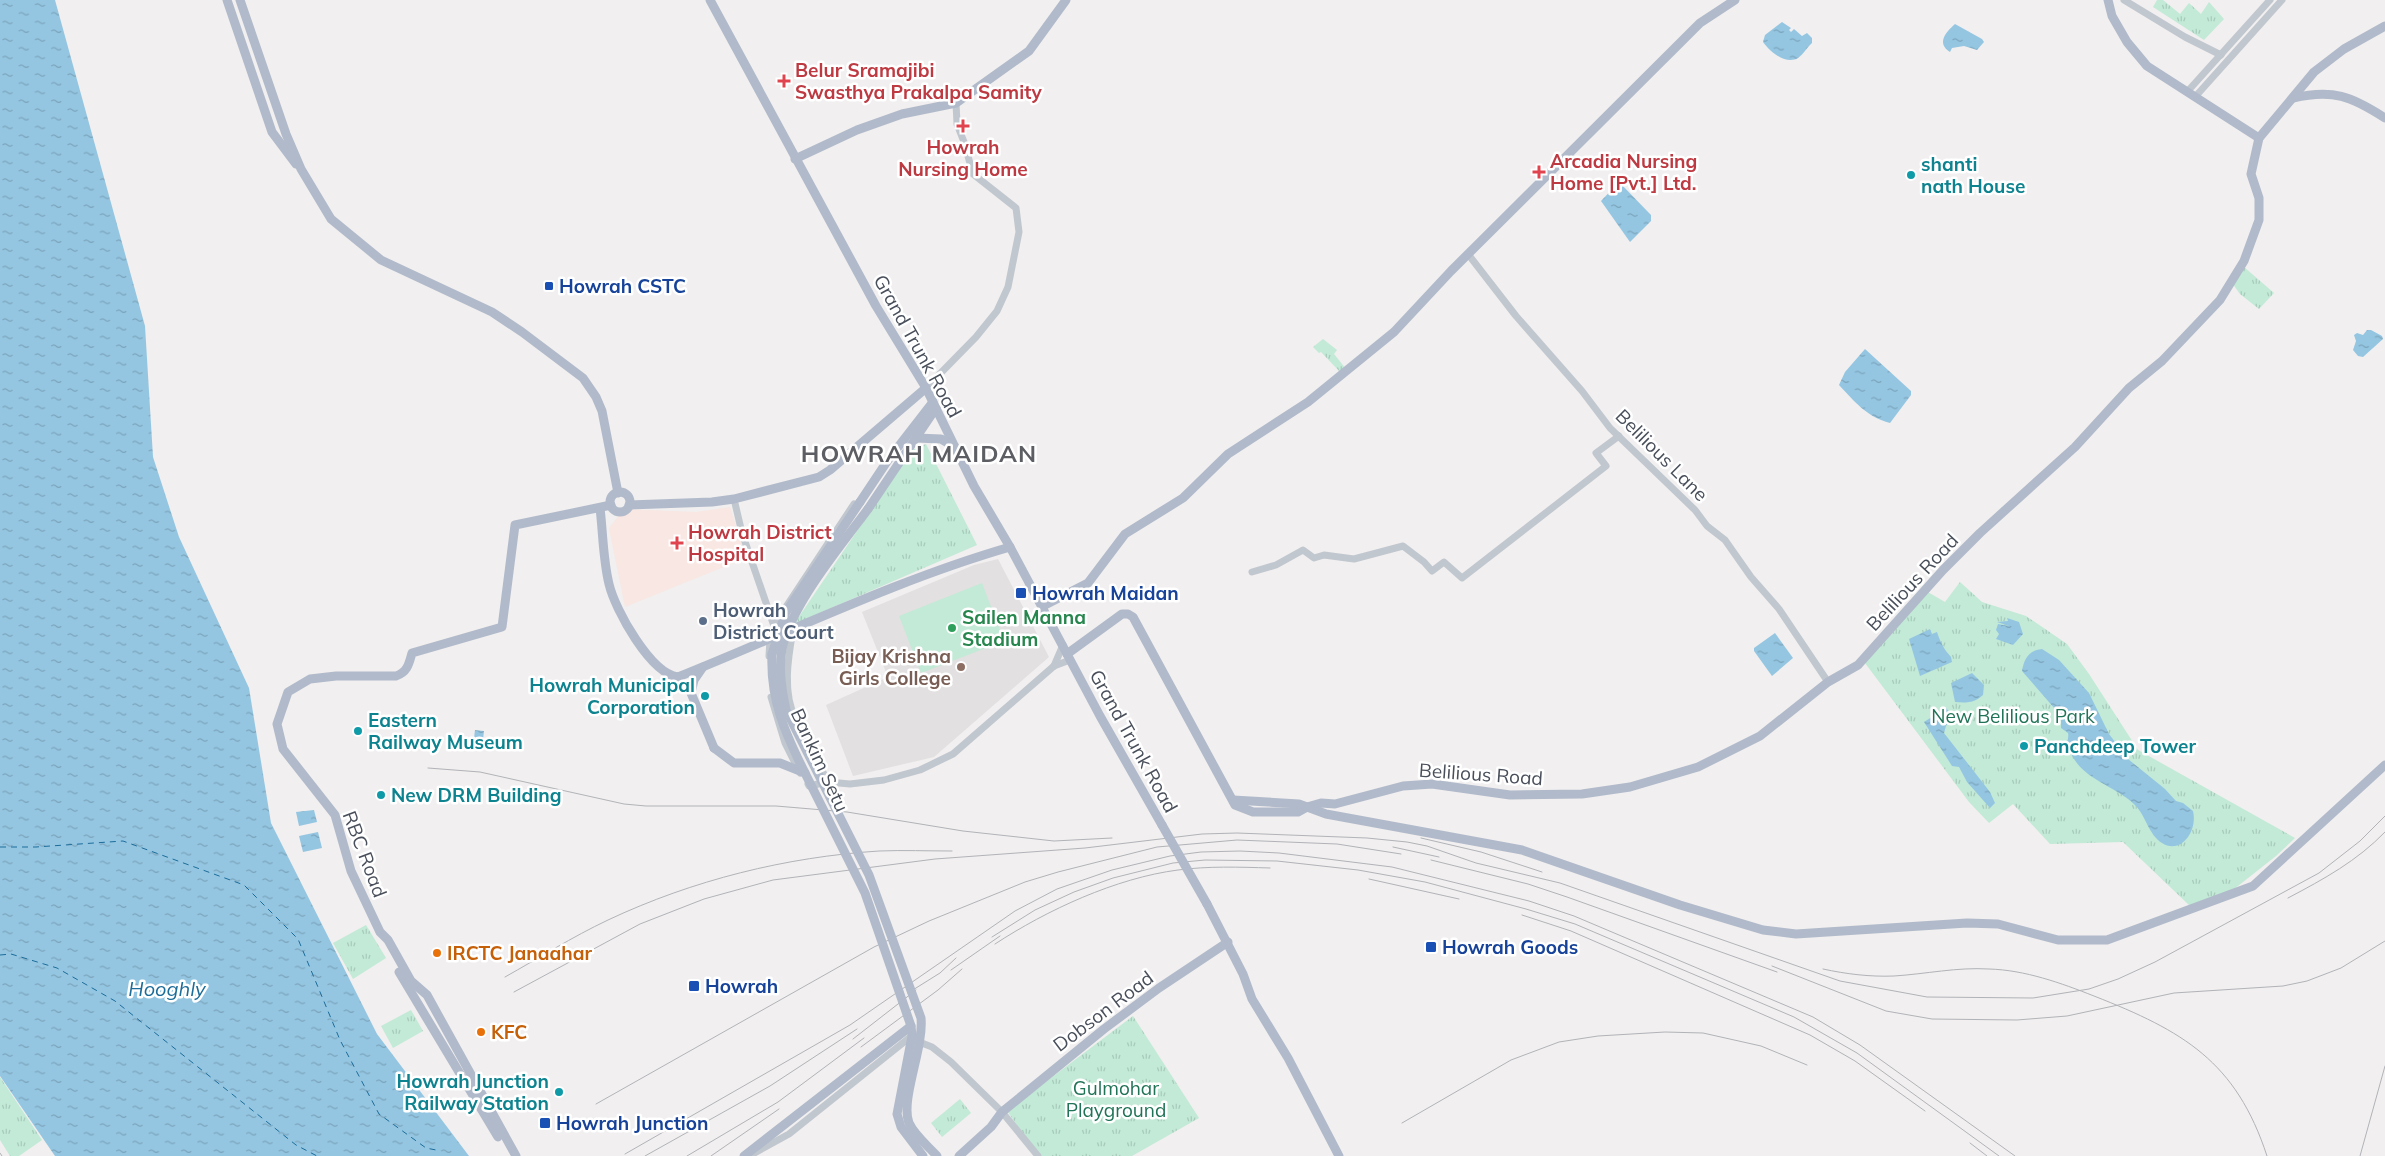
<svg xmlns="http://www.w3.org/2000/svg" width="2385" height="1156" font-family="Mulish,sans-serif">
<defs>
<pattern id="grass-tufts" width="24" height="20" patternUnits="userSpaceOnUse" patternTransform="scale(1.25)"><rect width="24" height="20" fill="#c2ead7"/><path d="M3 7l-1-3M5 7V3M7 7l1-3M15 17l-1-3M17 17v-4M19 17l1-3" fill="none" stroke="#a8cabb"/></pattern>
<pattern id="water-ripples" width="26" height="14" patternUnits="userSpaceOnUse" patternTransform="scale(1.25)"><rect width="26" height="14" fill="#94c6e2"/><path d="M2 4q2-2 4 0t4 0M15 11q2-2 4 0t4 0" fill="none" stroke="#7ba3ba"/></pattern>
</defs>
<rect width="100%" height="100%" fill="#f1efef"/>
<polygon fill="#e2e0e0" points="998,559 1049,657 934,757 853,776 826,705 888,677 862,612 974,565"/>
<polygon fill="#f8e7e2" points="730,507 746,558 625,607 609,528 624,509 696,512"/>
<g fill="url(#grass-tufts)">
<polygon points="2157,0 2163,0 2180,14 2189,3 2201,14 2209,2 2224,19 2204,40 2153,7"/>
<polygon points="2244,267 2274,293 2259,309 2240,294 2232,283"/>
<polygon points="1323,339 1337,350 1334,354 1346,369 1341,373 1321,352 1319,353 1313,347"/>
<polygon points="926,444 977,545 794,624 912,450"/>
<polygon points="1960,582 1982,602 2026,616 2067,644 2089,674 2138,750 2295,838 2276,856 2224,897 2190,906 2123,842 2050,844 2013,804 1989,823 1969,802 1865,663 1926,591 1945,602"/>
<polygon points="366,925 386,958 353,979 333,943"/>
<polygon points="411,1010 423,1031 393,1048 381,1026"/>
<polygon points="1133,1016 1199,1118 1132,1156 1039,1156 1007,1111"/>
<polygon points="0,1077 42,1140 19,1156 10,1156 0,1140"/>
<polygon points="960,1099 971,1113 942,1137 931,1123"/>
</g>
<polygon fill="#c2ead7" points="982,583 1004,641 921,673 899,616"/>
<g fill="url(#water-ripples)">
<polygon points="0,0 55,0 145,326 153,457 179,537 249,688 271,823 377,1034 469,1156 55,1156 0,1076"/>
<path d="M1782 22 1791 28 1789 30 1791 32 1794 29 1802 36 1807 33 1812 38V43C1807 47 1804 54 1798 58 1786 65 1770 52 1763 42L1765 35Z"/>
<path d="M1955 24 1982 39 1984 42 1977 50 1964 46 1952 48 1950 52C1936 43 1946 32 1955 24Z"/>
<polygon points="1619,182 1651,215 1651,221 1630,242 1601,201"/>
<polygon points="2367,330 2371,330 2382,336 2383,339 2363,357 2358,356 2353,350 2356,341 2354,335 2357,333 2363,335"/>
<path d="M1865 349 1911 391V395L1890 423C1867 417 1855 402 1839 385L1845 372Z"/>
<polygon points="2007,618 2019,622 2023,634 2013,645 1996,639 1999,634 1996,630 1998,624 2009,626 1997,622 2008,621"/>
<path d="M1930 629 1932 634 1937 632C1941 644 1944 649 1951 657L1952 662 1920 676 1909 639Z"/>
<polygon points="1775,633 1793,658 1772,676 1754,651 1754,648"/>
<path d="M2042 649 2059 660 2089 693 2109 734 2128 759 2165 789 2176 801 2183 803 2193 811C2198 832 2180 855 2162 843 2149 835 2146 817 2136 806 2116 785 2082 781 2070 751 2069 749 2066 747 2067 744 2067 740 2069 738 2068 733L2061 728V716L2022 671C2024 659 2029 650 2042 649Z"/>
<path d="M1972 673 1984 685 1983 695C1974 703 1967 703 1955 702L1951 683Z"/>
<polygon points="1946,708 1953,716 1946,726 1944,733 1990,792 1995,803 1990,808 1967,782 1959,767 1952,766 1924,722"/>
<polygon points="475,730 484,731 482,748 473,747"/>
<polygon points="314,810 317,822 299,826 296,812"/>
<polygon points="318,832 322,848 303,852 299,836"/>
</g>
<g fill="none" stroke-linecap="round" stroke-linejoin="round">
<g stroke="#1c6c99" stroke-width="1" stroke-dasharray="6 5" stroke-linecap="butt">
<polyline points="0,847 36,847 123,841 244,885 298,939 340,1040 379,1114 426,1148 436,1150"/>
<polyline points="0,955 11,954 57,968 115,1001 296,1145 317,1156"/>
</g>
<g stroke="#c1c7cf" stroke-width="7">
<polyline points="2124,0 2185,37 2221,55"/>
<polyline points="2187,92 2270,0"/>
<polyline points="2195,97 2282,0"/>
<polyline points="1468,254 1516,316 1582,391 1610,428 1695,510 1707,526 1725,540 1751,577 1779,609 1828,682"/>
<polyline points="926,388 976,337 997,311 1008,287 1019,232 1016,208 973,174 964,142 957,124 956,103"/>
<polyline points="734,499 742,533 774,626"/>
<polyline points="1252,572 1276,565 1303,550 1314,558 1324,555 1354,559 1403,546 1424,562 1432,571 1444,562 1462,578 1606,466 1596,453 1619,436"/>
<path d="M788 629 793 630C788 658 782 693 796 720"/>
<polyline points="769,656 770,640 780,616 854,504"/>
<polyline points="1054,666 1063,645"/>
<polyline points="771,697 785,743 800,773"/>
<polyline points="802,732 828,782"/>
<polyline points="808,784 809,786 828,782 850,784 884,780 920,770 953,754 1054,666 1070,660"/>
<polyline points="749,1156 789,1134 909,1038 932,1047 951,1062 1002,1112 1038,1156"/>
</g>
<g stroke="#b1baca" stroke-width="9">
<polyline points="227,0 272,132 296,164"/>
<polyline points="240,0 286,134 301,169 331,219 381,260 492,312 522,332 583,378 596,397 602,411 618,493"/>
<polyline points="710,0 876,306 926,388 974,486 1010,547 1100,716 1162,825"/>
<polyline points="2108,0 2112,16 2127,42 2147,66 2259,138"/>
<path d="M2293 98C2333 89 2351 96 2385 118"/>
<polyline points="795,159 857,130 902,114 956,103 1029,51 1066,0"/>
<polyline points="916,438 941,439 955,447"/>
<circle cx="620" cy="502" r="10"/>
<polyline points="860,502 888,460 933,402"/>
<polyline points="629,505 712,502 734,499 819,477 830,470 926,388"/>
<path d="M600 508C603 533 603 560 609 584 615 610 651 674 678 677 788 633 896 580 1010 547"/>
<polyline points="868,509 936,408"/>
<polyline points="1043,606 1088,583 1125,534 1183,498 1228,454 1308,402 1394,332 1451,271 1700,23 1735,0"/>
<path d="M772 654C770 700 785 733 805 773"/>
<polyline points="1067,654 1122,614 1128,614 1133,617 1235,805 1253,812 1298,812 1307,807 1321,803 1335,804 1403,786 1432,784 1510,795 1582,794 1630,787 1698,767 1760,736 1828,682 1858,665 1943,570 1980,533 2075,447 2129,388 2162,361 2220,300 2244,261 2259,220 2259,198 2251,174 2259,138 2314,72 2344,49 2385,26"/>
<polyline points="703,667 694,680 691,693 714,748"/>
<polyline points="1233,800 1299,804 1326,814 1522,850 1680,905 1763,930 1796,934 1967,923 1998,924 2058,940 2107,940 2253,886 2385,765"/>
<polyline points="1207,904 1243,974 1252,999 1288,1058 1339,1156"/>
<polyline points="399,972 498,1137"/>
<path d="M516 1156 427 995 411 981 388 940 380 932 351 871 335 815 283 749 277 724 288 692 310 679 336 676H396C408 672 409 663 412 653L502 627 515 525 611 505"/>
<polyline points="744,1156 911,1026"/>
<polyline points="959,1156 991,1127 1002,1112 1104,1029 1159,988 1228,942"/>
</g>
<g stroke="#b1b3b8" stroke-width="1">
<polyline points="428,768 480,772 624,804 646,806 776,806 847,812 963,831 1054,841 1112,838"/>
<polyline points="1421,838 1481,852 1542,872"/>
<polyline points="1393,847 1439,857"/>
<polyline points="1431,860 1528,884 1567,897 1777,972"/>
<polyline points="1369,879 1459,899"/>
<path d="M2288 898C2324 879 2357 861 2385 832"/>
<polyline points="1522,915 1571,931 1810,1035 1855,1061 1925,1111"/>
<polyline points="992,937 1035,910 1074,892 1113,878 1173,863 1205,860 1277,861 1358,870 1425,882 1526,909 1575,924 1794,1017 1857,1053 1999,1156"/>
<path d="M995 944C1047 910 1116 878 1178 870 1208 866 1239 867 1270 868"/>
<polyline points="1772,966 1886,1011 1932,1019 2017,1020 2067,1016 2174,993 2283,986 2307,981 2341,968 2385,941"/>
<path d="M1823 969C1846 974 1870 977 1894 976 1926 974 1957 967 1989 969 2025 970 2061 983 2094 996 2183 1031 2236 1061 2267 1156"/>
<polyline points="951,970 1000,936"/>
<path d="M505 977C539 958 572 937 608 920 693 880 786 857 879 851 903 850 928 851 952 851"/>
<polyline points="514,992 640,924 704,899 773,880 935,859 1085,848 1202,834 1237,833 1367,838 1407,842 1427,846 1476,863 1560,883 1840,981 1927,997 2033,998 2089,989 2118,979 2155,962 2319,873 2360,841 2385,816"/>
<polyline points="908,993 940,973 956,958"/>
<polyline points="853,1039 916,990"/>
<polyline points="861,1047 938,990 962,969"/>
<polyline points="596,1104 874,947 929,921 1025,882 1058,872 1157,847 1237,840 1337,844 1401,854"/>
<polyline points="1402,1123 1511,1060 1559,1042 1598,1036 1665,1032 1703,1033 1761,1046 1807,1065"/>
<polyline points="1970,1143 1987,1156"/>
<polyline points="0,1153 2,1156"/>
<polyline points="625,1154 850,1025 1015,911 1057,889 1112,870 1170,856 1201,852 1240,851 1279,853 1392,867 1529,901 1574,916 1813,1017 1860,1045 2015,1156"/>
<polyline points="645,1156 770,1086 857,1029"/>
<polyline points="687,1156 778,1102 864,1038"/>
<polyline points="711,1156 779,1109"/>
<polyline points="2360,1156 2385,1066"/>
</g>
<g stroke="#b1baca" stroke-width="9">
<path d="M868 509C842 544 798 597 785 638 777 661 781 687 786 710L869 875 921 1018C924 1048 900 1100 909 1123 915 1136 928 1146 937 1156"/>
<polyline points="772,654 786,612 860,502"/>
<polyline points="714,748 734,763 780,763 805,773 865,893 911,1026 912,1036 897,1114 901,1127 923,1156"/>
<polyline points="1162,825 1207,904"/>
</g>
</g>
<g fill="#e0444e" stroke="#fff" stroke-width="2">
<path d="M781.5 73.5h5v5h5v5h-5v5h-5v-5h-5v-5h5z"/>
<path d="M960.5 118.5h5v5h5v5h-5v5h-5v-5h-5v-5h5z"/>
<path d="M1536.5 164.5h5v5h5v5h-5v5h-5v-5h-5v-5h5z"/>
<path d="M674.5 535.5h5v5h5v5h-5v5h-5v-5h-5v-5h5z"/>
</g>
<g fill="#0f9aa8" stroke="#fff" stroke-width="2">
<circle cx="1911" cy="175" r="5"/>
<circle cx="705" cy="696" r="5"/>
<circle cx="358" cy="731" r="5"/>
<circle cx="2024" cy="746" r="5"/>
<circle cx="381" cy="795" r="5"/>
<circle cx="559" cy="1092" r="5"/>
</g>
<g fill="#1a4fb4" stroke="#fff" stroke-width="2">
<rect x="544" y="281" width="10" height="10" rx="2.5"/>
<rect x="1015" y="587" width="12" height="12" rx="2.5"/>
<rect x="1425" y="941" width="12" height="12" rx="2.5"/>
<rect x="688" y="980" width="12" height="12" rx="2.5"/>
<rect x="539" y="1117" width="12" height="12" rx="2.5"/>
</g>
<circle fill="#5c6f8a" stroke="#fff" stroke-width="2" cx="703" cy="621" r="5"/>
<circle fill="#2e9e5b" stroke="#fff" stroke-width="2" cx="952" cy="628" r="5"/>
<circle fill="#8d6e63" stroke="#fff" stroke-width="2" cx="961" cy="667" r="5"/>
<g fill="#e8710a" stroke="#fff" stroke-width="2">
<circle cx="437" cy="953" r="5"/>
<circle cx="481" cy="1032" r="5"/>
</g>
<g text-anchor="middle" stroke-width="5" stroke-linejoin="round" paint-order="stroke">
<g font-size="19" font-weight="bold" fill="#be3a42" stroke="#fff" text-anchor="start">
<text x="795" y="77">Belur Sramajibi<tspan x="795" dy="22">Swasthya Prakalpa Samity</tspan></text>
<text x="963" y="154" text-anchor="middle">Howrah<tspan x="963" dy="22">Nursing Home</tspan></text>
<text x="1550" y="168">Arcadia Nursing<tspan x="1550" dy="22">Home [Pvt.] Ltd.</tspan></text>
<text x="688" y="539">Howrah District<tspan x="688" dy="22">Hospital</tspan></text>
</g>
<g font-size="19" font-weight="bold" fill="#0d838f" stroke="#fff" text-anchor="start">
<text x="1921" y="171">shanti<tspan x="1921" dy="22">nath House</tspan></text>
<text x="695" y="692" text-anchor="end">Howrah Municipal<tspan x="695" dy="22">Corporation</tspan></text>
<text x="368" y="727">Eastern<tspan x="368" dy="22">Railway Museum</tspan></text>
<text x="2034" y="753">Panchdeep Tower</text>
<text x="391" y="802">New DRM Building</text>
<text x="549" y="1088" text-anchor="end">Howrah Junction<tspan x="549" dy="22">Railway Station</tspan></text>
</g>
<g font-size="19" font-weight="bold" fill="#164399" stroke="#fff" text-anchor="start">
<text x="559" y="293">Howrah CSTC</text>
<text x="1032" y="600">Howrah Maidan</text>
<text x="1442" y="954">Howrah Goods</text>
<text x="705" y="993">Howrah</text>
<text x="556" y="1130">Howrah Junction</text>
</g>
<g font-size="19" fill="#494f5a" stroke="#fff">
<text transform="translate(918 346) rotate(61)" y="7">Grand Trunk Road</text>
<text transform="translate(1662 455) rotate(45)" y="7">Belilious Lane</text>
<text transform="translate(1912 582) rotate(-47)" y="7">Belilious Road</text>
<text transform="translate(1134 741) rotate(61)" y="7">Grand Trunk Road</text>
<text transform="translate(820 760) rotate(65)" y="7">Bankim Setu</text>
<text transform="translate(1481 774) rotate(4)" y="7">Belilious Road</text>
<text transform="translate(365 854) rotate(69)" y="7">RBC Road</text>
<text transform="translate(1103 1011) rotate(-37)" y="7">Dobson Road</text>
</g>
<g font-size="19" font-weight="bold" fill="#4e5e75" stroke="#fff" text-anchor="start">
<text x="713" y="617">Howrah<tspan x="713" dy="22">District Court</tspan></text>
</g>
<g font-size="19" font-weight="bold" fill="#27864d" stroke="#fff" text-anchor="start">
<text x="962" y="624">Sailen Manna<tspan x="962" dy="22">Stadium</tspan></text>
</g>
<g font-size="19" font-weight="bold" fill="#785e54" stroke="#fff" text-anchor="end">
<text x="951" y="663">Bijay Krishna<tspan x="951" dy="22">Girls College</tspan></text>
</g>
<g font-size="19" fill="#217357" stroke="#fff">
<text x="2013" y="723">New Belilious Park</text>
<text x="1116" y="1095">Gulmohar<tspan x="1116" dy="22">Playground</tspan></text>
</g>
<g font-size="19" font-weight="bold" fill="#c56008" stroke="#fff" text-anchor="start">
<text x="447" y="960">IRCTC Janaahar</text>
<text x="491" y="1039">KFC</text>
</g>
<g font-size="20" font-style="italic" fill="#1c6c99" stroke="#fff">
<text x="167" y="996">Hooghly</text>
</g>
<g font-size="24" font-weight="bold" letter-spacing="1" fill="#5c5e63" stroke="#fff">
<text x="919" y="462">HOWRAH MAIDAN</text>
</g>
</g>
</svg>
